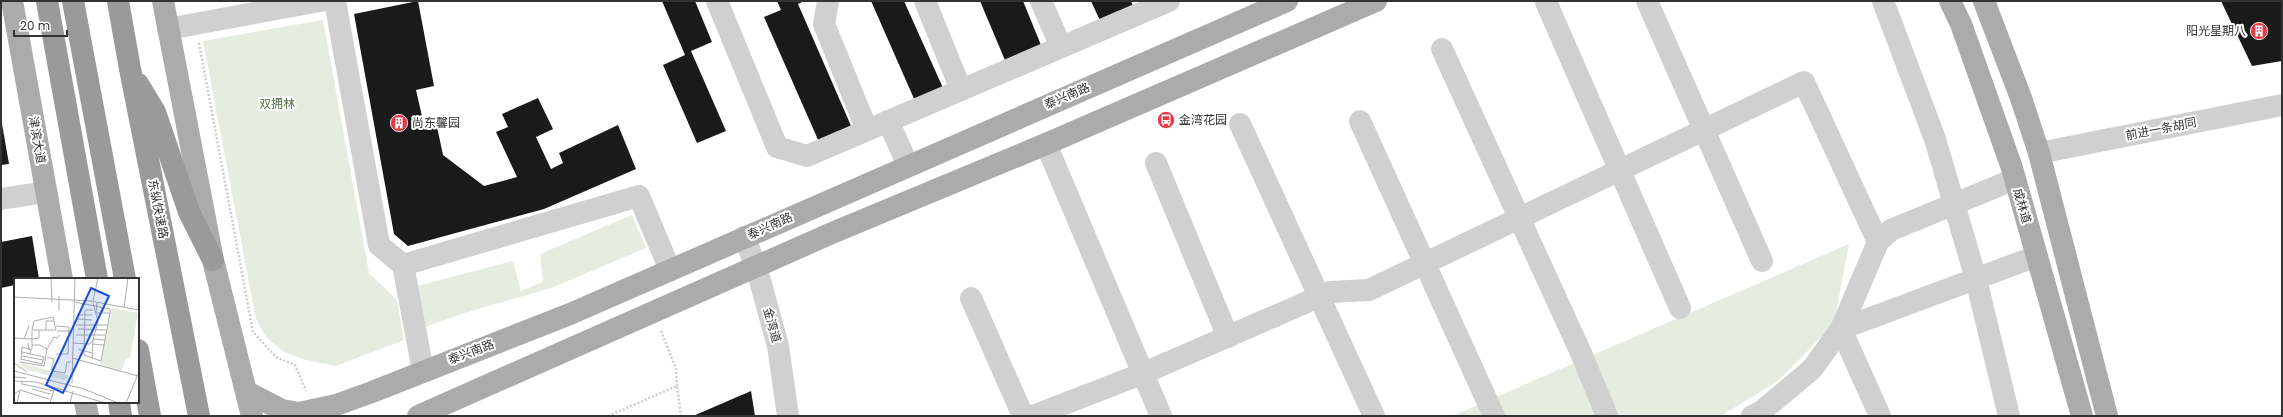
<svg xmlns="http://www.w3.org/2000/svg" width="2283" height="417" font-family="Poppins,'Noto Sans SC',sans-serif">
<rect width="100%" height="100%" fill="#fff"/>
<g fill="#e6ecdf">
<polygon points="323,20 369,273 397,300 404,340 336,366 306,360 284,352 266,337 256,319 203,41"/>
<polygon points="632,215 646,248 551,288 461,314 422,328 417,286 513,261 521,291 543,282 540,254"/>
<polygon points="1849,244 1834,324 1778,381 1721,416 1452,416"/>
</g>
<g fill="#1a1a1a">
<polygon points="418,1 434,86 416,90 424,125 436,122 443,155 484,186 517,177 496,132 508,127 502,114 538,98 553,129 536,137 551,169 563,163 559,153 618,125 636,169 544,209 408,246 394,234 354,14"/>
<polygon points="662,1 695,1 712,42 691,51 726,131 697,143 663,65 685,55"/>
<polygon points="777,1 804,1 798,4 852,128 819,142 764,17 781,10"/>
<polygon points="871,1 904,1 943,88 915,101"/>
<polygon points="980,1 1023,1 1043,50 1007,65"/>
<polygon points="1091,1 1131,1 1135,11 1102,25"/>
<polygon points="2221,1 2282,1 2282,61 2252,66"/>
<polygon points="2,124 9,164 1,165 1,125"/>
<polygon points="32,236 39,279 15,279 15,285 1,288 1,242"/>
<polygon points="751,391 755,416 693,416"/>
</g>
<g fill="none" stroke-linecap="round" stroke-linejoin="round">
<g stroke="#cdcdcd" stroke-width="2.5" stroke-dasharray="2 2" stroke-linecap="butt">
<polyline points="199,43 253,332 276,357 295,365 306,391"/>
<polyline points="661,331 676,369 677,386"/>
<polyline points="608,416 677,386 681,416"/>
</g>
<g stroke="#d0d0d0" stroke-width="22">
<polyline points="335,1 379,245 403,265 639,196 670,270"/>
<polyline points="717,1 777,147 807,156 1169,1"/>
<polyline points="828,1 824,24 867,130"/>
<polyline points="925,1 961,90"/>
<polyline points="1041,1 1061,47"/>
<polyline points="1647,1 1762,261"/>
<polyline points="1883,1 1935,139 1976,279 2009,416"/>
<polyline points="1546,2 1680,308"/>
<polyline points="168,29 320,1"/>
<polyline points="1442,49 1581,353 1607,416"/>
<polyline points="888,121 908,165"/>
<polyline points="1360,121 1494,416"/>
<polyline points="1240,124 1374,416"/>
<polyline points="1046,144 1161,416"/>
<polyline points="2039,153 2282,105"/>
<polyline points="1156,163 1228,337"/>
<polyline points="1,199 46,192"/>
<polyline points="744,237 756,266 778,346 788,416"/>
<polyline points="403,265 423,371"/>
<polyline points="971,298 1023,416"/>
<polyline points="1033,416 1144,373 1330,292 1369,290 1804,82 1878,242"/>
<polyline points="1752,416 1762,411 1812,369 1841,329 1878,242 1891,230 2015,179"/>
<polyline points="1880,416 1841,329 2037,256"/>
</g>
<g stroke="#ababab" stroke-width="22">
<polyline points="12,1 62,279"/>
<polyline points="163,1 213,260 252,416"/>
<polyline points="1950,1 1961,24 2012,168 2082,416"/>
<polyline points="1984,1 2021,98 2039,153 2107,416"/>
<polyline points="247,392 282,410 299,413 336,405 372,392 570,314 1287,1"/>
<polyline points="85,402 88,416"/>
<polyline points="418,416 832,233 1046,144 1376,1"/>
</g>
<g stroke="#9a9a9a" stroke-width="22">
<polyline points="47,1 97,279"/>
<polyline points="73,1 125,279"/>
<polyline points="118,1 130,69 199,416"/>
<polyline points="138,84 155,112 189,212 213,260"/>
<polyline points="138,350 150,416"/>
<polyline points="119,402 121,416"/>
</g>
</g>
<defs>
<symbol id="building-disc" viewBox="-11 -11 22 22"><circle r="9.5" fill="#e63946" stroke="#fff"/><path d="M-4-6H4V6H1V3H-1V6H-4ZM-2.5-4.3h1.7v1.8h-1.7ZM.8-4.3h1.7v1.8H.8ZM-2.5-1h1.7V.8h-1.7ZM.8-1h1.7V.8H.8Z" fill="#fff"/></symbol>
<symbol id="bus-disc" viewBox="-11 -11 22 22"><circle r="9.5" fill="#e63946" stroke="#fff"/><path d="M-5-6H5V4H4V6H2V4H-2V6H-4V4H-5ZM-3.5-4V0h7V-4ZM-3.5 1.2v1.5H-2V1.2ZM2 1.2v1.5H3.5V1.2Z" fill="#fff"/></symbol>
</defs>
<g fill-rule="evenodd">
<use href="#building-disc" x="2249" y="21" width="20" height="20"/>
<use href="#bus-disc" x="1156" y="110" width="20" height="20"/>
<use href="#building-disc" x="389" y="113" width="20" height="20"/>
</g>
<g text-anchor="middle" stroke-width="4" stroke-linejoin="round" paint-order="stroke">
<g font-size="12" fill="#333" stroke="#fff" text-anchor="start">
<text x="2246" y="35" text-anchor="end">阳光星期八</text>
<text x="1179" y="124">金湾花园</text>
<text x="412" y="127">尚东馨园</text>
</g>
<g font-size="12" fill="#333" stroke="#fff">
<text transform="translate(1067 96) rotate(-23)" y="4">泰兴南路</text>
<text transform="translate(2161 129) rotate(-11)" y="4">前进一条胡同</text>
<text transform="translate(37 140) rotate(80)" y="4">津滨大道</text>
<text transform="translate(2022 206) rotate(74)" y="4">成林道</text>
<text transform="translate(158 209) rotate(79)" y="4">东纵快速路</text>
<text transform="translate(770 226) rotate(-24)" y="4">泰兴南路</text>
<text transform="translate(772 325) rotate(75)" y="4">金湾道</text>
<text transform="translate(471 352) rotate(-21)" y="4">泰兴南路</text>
</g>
<g font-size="12" fill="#56703f" stroke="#fff">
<text x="277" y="108">双拥林</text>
</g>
</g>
<g transform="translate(14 278)">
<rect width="125" height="125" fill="#fff"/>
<path d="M98 30 124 35 116 80H112L107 94 86 87ZM7 85 37 93 36 98 10 91ZM39 94 54 97V100L50 102 37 99Z" fill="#e6ecdf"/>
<path fill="none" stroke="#adadad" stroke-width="1" d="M37 0 38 24M0 19 76 23 125 32M79 23 84 0M60 24 96 31V35M110 30 114 0M45 32V18M79 32H71L70 77 87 83 96 35H82L83 25M63 37H78M63 41 78 42M62 47H94M64 51 93 52M32 52V43H40M43 53H57M62 57H92M0 60 18 61V52H42L39 39 20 43 18 52M10 61 15 48M79 61 91 62M14 65 15 71H18V67M59 65 76 66 79 62 84 43 79 25M78 66 90 67M33 71 40 59 43 60 46 57M64 71 78 75M42 76H54L55 49 42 48M8 78 29 82M33 79 40 81 37 92M58 80 124 98M78 80 79 62M7 81 28 86 30 79 8 74M7 82 8 69 17 72 16 76M6 84 30 88 33 71 26 67H18V61L25 60V52M0 85 13 94M0 93 70 111 104 125M0 99 12 100M36 100 38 93 51 95 53 84H57M0 103 22 104 91 125M8 103V106L40 113M58 105 61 0M18 111 36 116M0 116 6 112 35 121M3 125 6 112M36 125 40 112M56 125 59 113M112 125 125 94"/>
<path fill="#1d4ed8" fill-opacity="0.15" stroke="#1d4ed8" stroke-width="2" d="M77 10 95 18 49 115 32 107Z"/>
<rect width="125" height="125" fill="none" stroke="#333" stroke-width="2"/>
</g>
<rect width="2283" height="417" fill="none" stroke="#333333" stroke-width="4"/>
<path d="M14 30v6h53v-6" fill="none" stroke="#333333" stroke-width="2"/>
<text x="20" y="30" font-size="12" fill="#333333" stroke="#ffffff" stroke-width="3" paint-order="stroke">20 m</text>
</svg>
